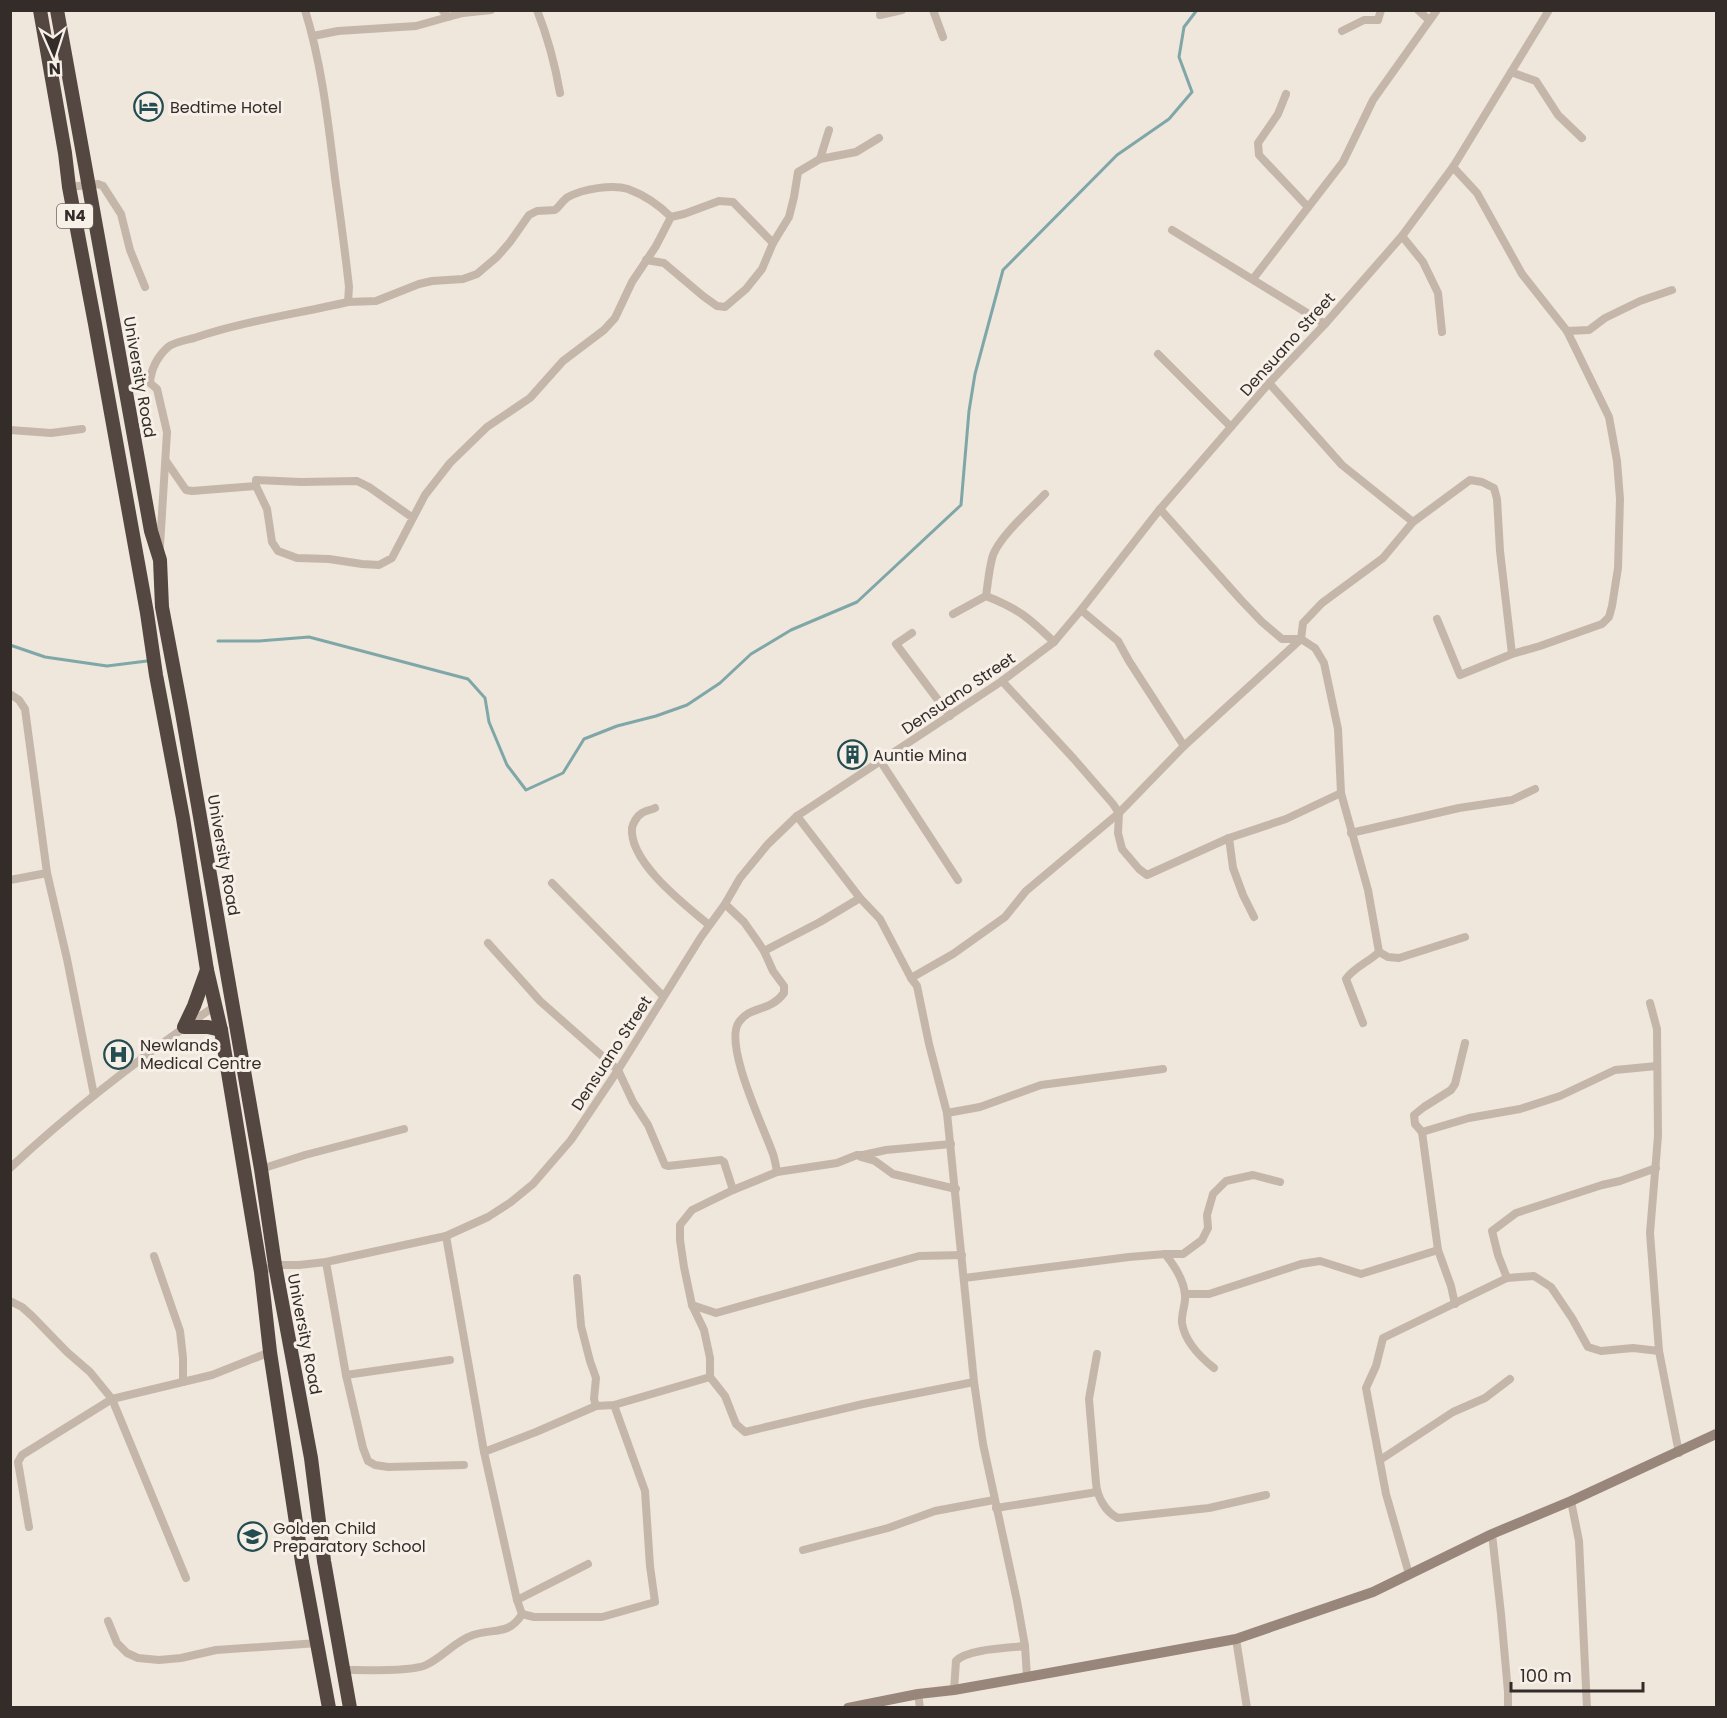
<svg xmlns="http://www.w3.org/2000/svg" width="1727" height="1718" font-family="Poppins,sans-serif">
<rect width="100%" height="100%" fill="#efe6dc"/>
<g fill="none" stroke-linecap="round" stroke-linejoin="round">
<g stroke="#7fa7a8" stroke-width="3">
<polyline points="218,641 259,641 309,637 468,679 485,698 489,722 507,765 526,790 563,773 584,739 617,726 656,716 687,705 720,683 751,654 791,630 857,602 961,505 969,411 975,374 1003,270 1117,155 1169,119 1192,92 1179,57 1184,27 1197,10"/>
<polyline points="10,645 45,657 107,666 147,661"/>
</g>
<g stroke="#c5b6aa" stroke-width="8">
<polyline points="442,10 448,17 463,13 491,10"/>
<path d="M537 10C548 38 555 64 560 93"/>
<polyline points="933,10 943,37"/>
<polyline points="1418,10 1429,20"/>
<polyline points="880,15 902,10"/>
<polyline points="1342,31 1364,20 1378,20 1381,10"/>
<polyline points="313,36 338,31 416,26 448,17"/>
<polyline points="1511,72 1536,81 1558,115 1582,138"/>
<polyline points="1286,94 1278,114 1258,143 1259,155 1308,207"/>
<polyline points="820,159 829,130"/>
<polyline points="69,187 98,184 103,186 121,214 130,250 145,287"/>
<polyline points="1172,230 1325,324"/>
<polyline points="1402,236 1423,262 1438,293 1442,332"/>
<polyline points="646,260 664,263 703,296 717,306 725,307 746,289 762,269 773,243 789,217 794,197 798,172 820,159 856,152 879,138"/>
<polyline points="1253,279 1343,162 1373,100 1437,10"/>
<path d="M348 302 376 301 419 284 432 281 463 279 477 274 497 257 510 242 529 215 537 211 555 210C560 206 563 200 568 197 583 189 612 184 628 189 644 195 659 205 671 217"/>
<polyline points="1567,331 1589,330 1605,318 1640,301 1672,290"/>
<polyline points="1158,354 1231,427"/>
<polyline points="1269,383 1342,465 1413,522"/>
<polyline points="10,430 51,433 82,429"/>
<polyline points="166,461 186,490 192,491 256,486"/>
<polyline points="1160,509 1241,600 1262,622 1282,639 1301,639 1315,648 1324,663 1338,729 1341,793 1368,890 1379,952"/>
<polyline points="413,518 369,487 357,481 301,482 256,480 256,486 267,509 272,542 278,551 297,558 329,559 362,564 379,565 392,558 425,495 450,463 487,427 530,398 563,361 604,330 615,318 632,282 656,246 671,217 684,214 719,201 733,202 773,243"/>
<path d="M160 546 167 432 157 389 150 383C151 369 157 357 168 347 174 342 186 340 194 338 244 321 296 314 348 302L349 287C345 250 340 214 335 178 328 121 322 65 305 10"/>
<path d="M986 596C1019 609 1029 618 1054 642"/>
<polyline points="1081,610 1118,641 1129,661 1184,746"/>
<path d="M953 614 986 596C988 583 989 568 993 555 1001 535 1030 510 1045 494"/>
<polyline points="1437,619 1460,675 1512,654 1540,646 1602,624 1609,617 1612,606 1618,568 1620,499 1617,461 1609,417 1567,331 1522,274 1477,193 1453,167"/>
<polyline points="912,633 896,644 950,716"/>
<polyline points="1002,681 1074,759 1113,804 1119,813 1118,833 1122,849 1139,869 1147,875 1229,838 1286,819 1341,793"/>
<polyline points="10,694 19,700 25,709 47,873 67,959 94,1095"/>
<polyline points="881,762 958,880"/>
<path d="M655 808C651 810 645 811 642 813 637 816 633 823 632 828 629 862 685 905 709 925"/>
<polyline points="797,816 860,898 880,919 911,978 917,986 929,1044 947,1113 974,1382 983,1444 1017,1601 1025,1646 1027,1677"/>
<polyline points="1351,833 1459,808 1512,800 1535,789"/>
<polyline points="1229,838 1233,868 1243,895 1254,917"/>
<polyline points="10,880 47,873"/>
<polyline points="552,883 663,996"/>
<path d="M725 904 744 922 756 939 764 951 773 971 784 986V993C769 1013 751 1005 739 1022 723 1044 764 1128 773 1154 775 1160 776 1166 777 1172"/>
<polyline points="488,943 540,1001 618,1070 633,1102 648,1125 665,1165 668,1166 721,1160 724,1162 733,1190"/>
<polyline points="764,951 820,922 860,898"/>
<polyline points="1379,952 1388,957 1399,958 1465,937"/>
<polyline points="911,978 953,954 1005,917 1026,891 1119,813 1184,746 1301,639 1303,623 1322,603 1383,558 1413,522 1470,480 1482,482 1494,488 1497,499 1500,551 1512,654"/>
<polyline points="1650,1003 1657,1029 1658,1136 1650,1233 1659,1351 1679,1453"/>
<path d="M1363 1023 1346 979C1354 967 1369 962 1379 952"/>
<polyline points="947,1113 980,1107 1041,1085 1163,1069"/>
<polyline points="1422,1132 1469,1118 1520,1109 1560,1096 1615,1070 1657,1066"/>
<polyline points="951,1144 886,1150 863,1155 857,1155 837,1163 777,1172 733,1190 692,1210 680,1225 680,1240 684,1267 692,1305 704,1330 710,1358 710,1377 725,1396 736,1424 745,1432 863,1404 974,1382"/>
<polyline points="861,1157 875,1161 893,1174 956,1189"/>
<path d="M10 1168C74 1108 144 1055 215 1006"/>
<polyline points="261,1169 305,1155 404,1129"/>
<polyline points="446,1236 484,1452"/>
<polyline points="1165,1254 1183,1254 1202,1240 1208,1228 1207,1215 1213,1194 1226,1181 1253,1175 1280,1182"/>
<polyline points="154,1256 180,1331 183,1358 183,1382"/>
<polyline points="326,1262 346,1375 363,1448 368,1461 375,1465 388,1467 464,1465"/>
<polyline points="261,1272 275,1265 299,1265 326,1262 446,1236 488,1217 511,1202 533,1184 571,1140 618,1070 701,937 725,904 740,878 768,844 797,816 1002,681 1054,642 1081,610 1160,509 1269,383 1325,324 1402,236 1453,167 1549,10"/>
<polyline points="577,1278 581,1326 590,1361 596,1378 594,1399 596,1406"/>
<path d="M964 1278 1129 1257 1165 1254C1174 1265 1184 1280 1185 1295 1186 1304 1181 1314 1182 1323 1185 1342 1200 1357 1214 1368"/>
<polyline points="1507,1278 1498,1255 1492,1231 1516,1213 1602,1185 1620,1181 1656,1168"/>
<polyline points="1185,1294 1209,1294 1301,1264 1320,1261 1361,1274 1438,1250"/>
<polyline points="10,1301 22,1307 32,1316 67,1352 90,1372 112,1399 186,1578"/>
<polyline points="1455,1304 1451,1286 1438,1250 1422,1132 1415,1124 1414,1115 1424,1107 1451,1090 1455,1084 1465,1043"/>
<polyline points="692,1305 716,1313 919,1256 962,1255"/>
<path d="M1097 1354 1089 1399 1096 1483C1097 1496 1105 1512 1118 1518L1209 1508 1266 1495"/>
<polyline points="346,1375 450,1360"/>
<polyline points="1380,1460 1453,1412 1485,1398 1510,1379"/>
<polyline points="1571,1501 1579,1541 1587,1708"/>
<polyline points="996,1508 1097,1492"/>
<polyline points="29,1527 18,1462 22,1455 112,1399 212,1375 270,1352"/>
<polyline points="1492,1534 1501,1614 1508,1692 1508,1708"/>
<polyline points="803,1550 888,1528 935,1511 994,1500"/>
<polyline points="1409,1574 1386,1494 1366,1388 1376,1366 1383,1338 1507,1278 1534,1276 1551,1287 1572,1318 1588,1347 1601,1351 1633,1348 1659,1351"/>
<polyline points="517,1600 588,1564"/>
<polyline points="522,1614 534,1617 602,1617 655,1602 650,1566 645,1491 614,1405"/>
<polyline points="108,1621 117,1643 127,1653 138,1658 159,1660 181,1658 216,1650 318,1643"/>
<polyline points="1236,1639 1247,1708"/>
<path d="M343 1670C362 1670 411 1672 426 1665 443 1657 455 1641 473 1635 493 1628 509 1636 522 1614L517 1600 484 1452 536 1432 596 1406 614 1405 710 1377"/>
<path d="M954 1690 956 1661C967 1649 1008 1648 1025 1646"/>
<polyline points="918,1694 920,1708"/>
</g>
<polyline stroke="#99867b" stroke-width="10" points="848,1708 918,1694 954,1690 1027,1677 1236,1639 1373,1592 1492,1534 1571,1501 1716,1434"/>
<g stroke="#544641" stroke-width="14">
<polyline points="40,10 65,153 69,187 95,324 147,613 156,675 183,818 207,970 221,1030 261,1272 270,1352 302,1562 329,1708"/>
<polyline points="57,10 151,531 160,560 162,607 182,713 261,1169 275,1265 311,1458 324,1561 350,1708"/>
<polyline points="207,970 194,1006 184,1027 208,1027 221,1030"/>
</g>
</g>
<defs>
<symbol id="hotel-ring" viewBox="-11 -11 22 22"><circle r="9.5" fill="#f7f0e8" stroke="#234d50" stroke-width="1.5"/><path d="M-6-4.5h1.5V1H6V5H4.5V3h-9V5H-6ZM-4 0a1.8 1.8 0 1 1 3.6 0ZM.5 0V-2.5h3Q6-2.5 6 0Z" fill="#234d50"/></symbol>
<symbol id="building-ring" viewBox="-11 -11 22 22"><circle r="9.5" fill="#f7f0e8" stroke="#234d50" stroke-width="1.5"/><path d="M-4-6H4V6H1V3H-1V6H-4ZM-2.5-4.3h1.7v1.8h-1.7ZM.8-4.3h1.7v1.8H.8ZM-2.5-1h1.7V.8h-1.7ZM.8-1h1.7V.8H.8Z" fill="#234d50"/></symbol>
<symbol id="hospital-ring" viewBox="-11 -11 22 22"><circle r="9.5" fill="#f7f0e8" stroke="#234d50" stroke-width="1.5"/><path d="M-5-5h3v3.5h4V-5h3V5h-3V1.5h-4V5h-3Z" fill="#234d50"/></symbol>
<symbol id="school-ring" viewBox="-11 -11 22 22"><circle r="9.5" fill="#f7f0e8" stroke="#234d50" stroke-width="1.5"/><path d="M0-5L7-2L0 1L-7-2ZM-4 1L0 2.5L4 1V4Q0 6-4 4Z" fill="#234d50"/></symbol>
</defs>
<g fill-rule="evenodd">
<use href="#hotel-ring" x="132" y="90" width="33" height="33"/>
<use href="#building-ring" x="836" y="738" width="33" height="33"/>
<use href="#hospital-ring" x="102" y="1038" width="33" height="33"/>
<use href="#school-ring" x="236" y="1520" width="33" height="33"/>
</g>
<g text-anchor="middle" stroke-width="6" stroke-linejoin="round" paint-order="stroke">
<rect fill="#f7f0e8" stroke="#6e6762" stroke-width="1.5" x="57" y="204" width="36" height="24" rx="4.5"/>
<g font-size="15" font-weight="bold" fill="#342c28">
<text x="75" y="221">N4</text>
</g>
<g font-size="16" fill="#342c28" stroke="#f7f0e8" text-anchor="start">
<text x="170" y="113">Bedtime Hotel</text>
<text x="873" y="761">Auntie Mina</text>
<text x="140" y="1051">Newlands<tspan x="140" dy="18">Medical Centre</tspan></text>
<text x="273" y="1534">Golden Child<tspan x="273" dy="18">Preparatory School</tspan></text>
</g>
<g font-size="16" fill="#342c28" stroke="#f7f0e8">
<text transform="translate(1287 344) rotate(-48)" y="6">Densuano Street</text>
<text transform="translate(140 377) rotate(80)" y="6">University Road</text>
<text transform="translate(958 693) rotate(-34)" y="6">Densuano Street</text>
<text transform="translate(224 855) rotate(80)" y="6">University Road</text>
<text transform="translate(611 1053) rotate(-57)" y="6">Densuano Street</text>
<text transform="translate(305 1334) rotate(79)" y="6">University Road</text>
</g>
</g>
<rect width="1727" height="1718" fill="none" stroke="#342c28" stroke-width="24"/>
<g transform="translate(54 54) rotate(177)" stroke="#f7f0e8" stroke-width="4.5" paint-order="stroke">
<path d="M0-4.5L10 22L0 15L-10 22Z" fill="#342c28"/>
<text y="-9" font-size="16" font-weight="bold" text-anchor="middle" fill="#342c28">N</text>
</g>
<path d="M1511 1682v9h132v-9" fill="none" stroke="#342c28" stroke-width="3"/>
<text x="1520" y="1682" font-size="18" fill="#342c28" stroke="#f7f0e8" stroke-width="4.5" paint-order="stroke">100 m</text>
</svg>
